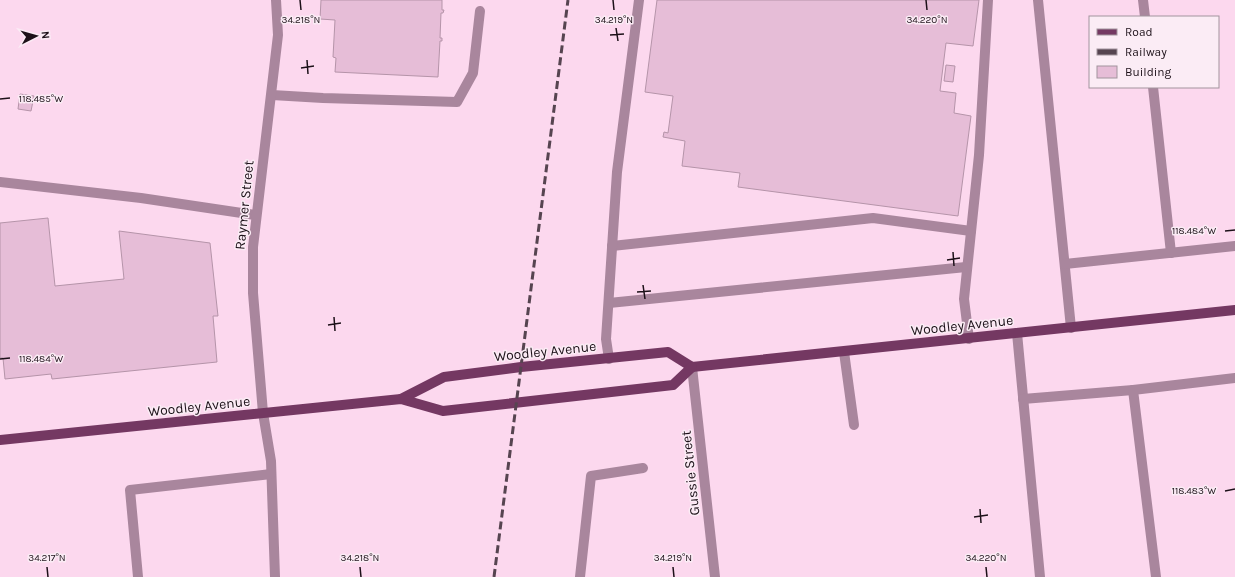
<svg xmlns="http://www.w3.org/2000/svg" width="1235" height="577" viewBox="0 0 1235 577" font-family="Karla,sans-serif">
  <rect width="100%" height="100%" fill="#fcd8ee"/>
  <g fill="#e6bdd7" stroke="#b594a9">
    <polygon points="321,0 442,0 442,10 444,10 443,13 441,13 440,38 442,38 442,41 440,41 438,77 335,72 336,58 333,57 335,20 320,19"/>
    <polygon points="657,0 979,0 973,46 946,43 940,91 956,93 954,113 971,116 958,216 738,187 740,173 682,166 685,141 663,137 664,132 668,133 673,96 645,92"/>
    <polygon points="946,65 955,66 953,82 944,81"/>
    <polygon points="20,94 34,96 31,111 18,109"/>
    <polygon points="48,218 55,286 124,279 119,231 210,243 218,316 213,316 217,362 52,379 51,374 5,379 3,358 0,358 0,223"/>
  </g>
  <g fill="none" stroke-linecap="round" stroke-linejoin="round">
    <g stroke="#a9869d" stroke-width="10">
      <polyline points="1038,0 1071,328"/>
      <polyline points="1143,0 1145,17"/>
      <polyline points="1153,87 1171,253"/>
      <polyline points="272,95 323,98 457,102 473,73 480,11"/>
      <polyline points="0,182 141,198 255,215"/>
      <polyline points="612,246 873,218 971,231"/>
      <polyline points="1065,264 1235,246"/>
      <polyline points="609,303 966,267"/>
      <polyline points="1017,333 1040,577"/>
      <polyline points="969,339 964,299 979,155 988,0"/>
      <polyline points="844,352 854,425"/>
      <polyline points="609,359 606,339 617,172 639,0"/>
      <polyline points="692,367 715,577"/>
      <polyline points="1023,399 1133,390"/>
      <polyline points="263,413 271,461 275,577"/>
      <polyline points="138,577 130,490 271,474"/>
      <polyline points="580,577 591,476 643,468"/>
      <polyline points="1156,577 1133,390 1235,378"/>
    </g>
    <polyline stroke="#a9869d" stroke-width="10" points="263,413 253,293 253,247 278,35 276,0"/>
    <g stroke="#743862" stroke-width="10">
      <polyline points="401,399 444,377 521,367 668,352 692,367 1235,310"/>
      <polyline points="0,440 401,399 443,411 673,385 692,367"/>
    </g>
    <polyline stroke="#564450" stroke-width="3" stroke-dasharray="8 4" stroke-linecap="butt" points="494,577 568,0"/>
  </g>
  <path fill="none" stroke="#1d1119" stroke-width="1.5" d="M300,0L301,10M613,0L614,10M926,0L927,10M616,28L618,41M610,35L624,34M307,60L308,74M301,68L314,66M0,99L10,98M1225,231L1235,230M953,252L954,266M947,260L960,258M643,285L645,299M637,292L651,291M334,317L335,331M328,325L341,323M0,359L10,358M1225,491L1235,489M980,509L981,523M974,517L988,515M47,567L48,577M360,567L361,577M673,567L674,577M986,567L987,577"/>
  <g text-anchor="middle" stroke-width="3" stroke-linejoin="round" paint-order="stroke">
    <g font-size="14" fill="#1d1119" stroke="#fbecf5">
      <text transform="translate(244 205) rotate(-84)" y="5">Raymer Street</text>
      <text transform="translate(962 325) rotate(-6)" y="5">Woodley Avenue</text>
      <text transform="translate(545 351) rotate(-6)" y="5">Woodley Avenue</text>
      <text transform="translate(199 406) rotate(-6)" y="5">Woodley Avenue</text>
      <text transform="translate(690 473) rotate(-96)" y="5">Gussie Street</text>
    </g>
  </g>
  <g font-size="10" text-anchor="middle" fill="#1d1119" stroke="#fbecf5" stroke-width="3" stroke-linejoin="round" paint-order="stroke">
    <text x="301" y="23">34.218°N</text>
    <text x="614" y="23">34.219°N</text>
    <text x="927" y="23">34.220°N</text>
    <text x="41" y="102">118.485°W</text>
    <text x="1194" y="234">118.484°W</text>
    <text x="41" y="362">118.484°W</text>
    <text x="1194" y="494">118.483°W</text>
    <text x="47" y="561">34.217°N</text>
    <text x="360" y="561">34.218°N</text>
    <text x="673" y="561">34.219°N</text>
    <text x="986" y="561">34.220°N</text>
  </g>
  <rect x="1089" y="16" width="130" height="72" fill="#fbecf5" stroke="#a2949d"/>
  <rect x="1097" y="29" width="20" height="6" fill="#743862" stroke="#a2949d"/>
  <text x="1125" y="36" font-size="12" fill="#1d1119">Road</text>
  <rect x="1097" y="49" width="20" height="6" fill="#564450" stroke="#a2949d"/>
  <text x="1125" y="56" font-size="12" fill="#1d1119">Railway</text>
  <rect x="1097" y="66" width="20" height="12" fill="#e6bdd7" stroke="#a2949d"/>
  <text x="1125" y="76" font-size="12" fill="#1d1119">Building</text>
  <g transform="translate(36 36) rotate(84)" stroke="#fbecf5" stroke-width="3" paint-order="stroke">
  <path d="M0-3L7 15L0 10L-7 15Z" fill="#1d1119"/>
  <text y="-6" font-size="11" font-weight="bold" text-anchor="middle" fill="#1d1119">N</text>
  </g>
</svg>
